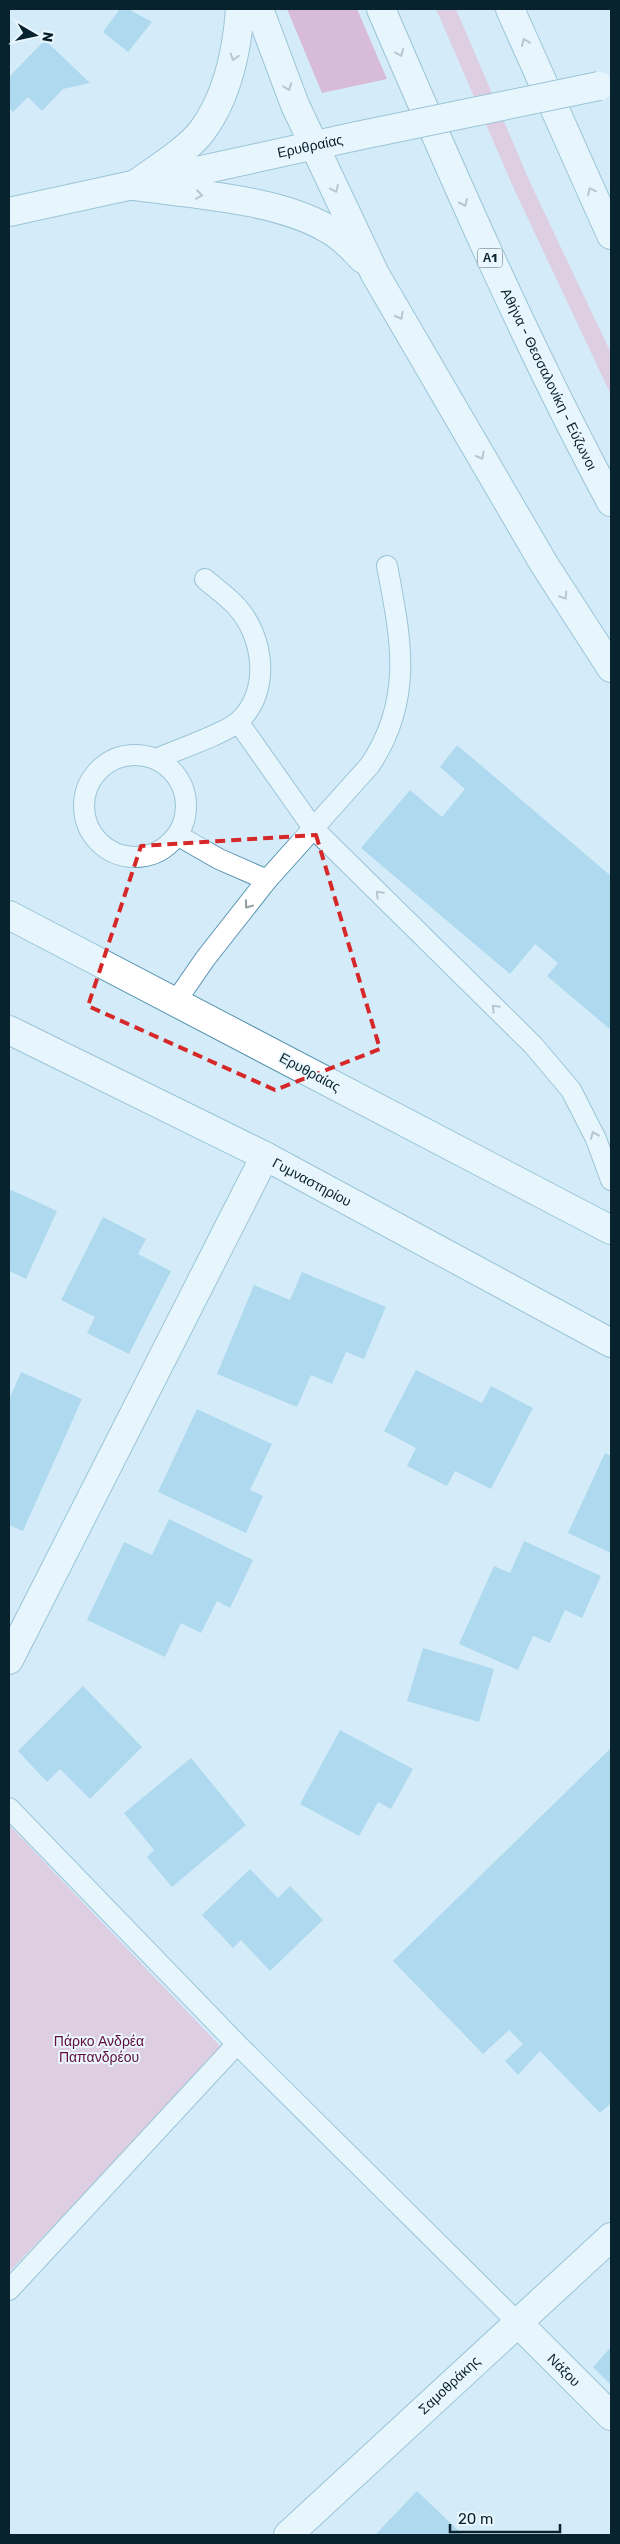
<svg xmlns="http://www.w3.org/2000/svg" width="620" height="2544" viewBox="0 0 620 2544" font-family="Rubik,sans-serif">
  <rect width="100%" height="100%" fill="#d4ecf9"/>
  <g fill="#eaa9c6">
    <polygon points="436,9 456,9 529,180 611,353 611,395 514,189"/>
    <polygon points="9,1825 223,2049 9,2272"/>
  </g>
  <polygon fill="#dd81ad" points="287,9 357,9 387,79 322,93"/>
  <g fill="#83c0df">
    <polygon points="120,9 128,9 152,22 128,52 103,32"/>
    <polygon points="45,40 90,83 63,89 42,111 28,97 13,112 9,108 9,77"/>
    <polygon points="457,745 611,876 611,1030 547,976 558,963 535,944 510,974 361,848 410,790 442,817 465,789 440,767"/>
    <polygon points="9,1189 57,1211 26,1279 9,1271"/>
    <polygon points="103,1217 146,1239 138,1254 171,1271 129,1354 87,1333 95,1317 61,1300"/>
    <polygon points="302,1272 386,1307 364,1359 346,1352 332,1384 311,1375 297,1407 217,1374 254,1285 290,1300"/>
    <polygon points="416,1370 482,1403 491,1386 533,1408 491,1489 455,1471 447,1486 407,1466 416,1448 384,1431"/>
    <polygon points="21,1372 82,1399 23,1531 9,1525 9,1400"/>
    <polygon points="197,1409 272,1444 250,1490 263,1496 246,1533 158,1492"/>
    <polygon points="605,1453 611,1456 611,1553 568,1533"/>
    <polygon points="169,1519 253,1560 230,1608 217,1601 201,1633 181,1623 165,1657 87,1620 124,1542 152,1555"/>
    <polygon points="524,1541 601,1576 582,1618 565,1610 550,1643 533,1636 518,1670 459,1644 494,1566 510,1573"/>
    <polygon points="423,1648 494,1669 479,1722 407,1701"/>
    <polygon points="83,1686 142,1747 90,1799 60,1769 47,1782 18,1751"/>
    <polygon points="340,1730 413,1769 391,1809 378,1802 359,1836 300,1804"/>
    <polygon points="611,1748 611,2103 600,2113 540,2051 518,2075 505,2061 523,2044 509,2030 483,2054 393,1961"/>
    <polygon points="191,1758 246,1825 172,1887 147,1857 154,1850 124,1813"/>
    <polygon points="250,1869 278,1898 290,1886 323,1920 270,1971 241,1940 233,1948 202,1915"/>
    <polygon points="611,2347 611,2385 593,2367"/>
    <polygon points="417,2491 463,2535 375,2535"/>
  </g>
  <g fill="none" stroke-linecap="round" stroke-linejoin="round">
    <g stroke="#5693b0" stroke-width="22">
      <g id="service">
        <polyline points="239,723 313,828 533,1045 571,1090 596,1139 611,1180"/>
        <circle cx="135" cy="806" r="51"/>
        <path d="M156,759C174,751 227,733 239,721C271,691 264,637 237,607C227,596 215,588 205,579"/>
        <polyline points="177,835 219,859 267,880"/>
        <path d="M176,1001L205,959L267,880L370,765C414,699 401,639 387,566"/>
        <polyline points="9,1808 237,2044 9,2290"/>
        <polyline points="237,2044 518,2323"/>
      </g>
    </g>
    <g stroke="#5693b0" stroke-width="30">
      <g id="minor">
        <polyline points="9,1030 265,1156 611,1343"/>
        <polyline points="9,1660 265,1156"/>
        <polyline points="518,2323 611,2416"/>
        <polyline points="288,2535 611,2237"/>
      </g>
    </g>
    <g stroke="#5693b0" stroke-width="30">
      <g id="secondary">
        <polyline points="9,212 357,136"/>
        <polyline points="9,915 611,1230"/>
      </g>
    </g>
    <g stroke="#5693b0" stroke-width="30">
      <g id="motorway">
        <polyline points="259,9 295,105 375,274 544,564 611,668"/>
        <path d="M381,9C453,176 525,342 611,502"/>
        <polyline points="510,9 611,235"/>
        <path d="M133,186C192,194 278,199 328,229C342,236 352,248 363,259"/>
        <path d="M133,186C153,171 188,150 202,131C228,96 237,51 240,9"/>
      </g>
    </g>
    <use href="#service" stroke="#fff" stroke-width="20"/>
    <use href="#minor" stroke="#fff" stroke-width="28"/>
    <use href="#secondary" stroke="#fff" stroke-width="28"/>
    <use href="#motorway" stroke="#fff" stroke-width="28"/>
    <g stroke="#5693b0" stroke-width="30" stroke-linecap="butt">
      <polyline id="secondary-bridge" points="357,136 599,86"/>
    </g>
    <use href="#secondary-bridge" stroke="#fff" stroke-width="28"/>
  </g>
  <defs><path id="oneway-chevron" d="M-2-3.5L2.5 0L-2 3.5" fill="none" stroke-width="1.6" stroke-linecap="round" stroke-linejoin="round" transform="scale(1.25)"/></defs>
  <g stroke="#909ca1">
    <use href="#oneway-chevron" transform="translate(525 42) rotate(-113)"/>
    <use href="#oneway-chevron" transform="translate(400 53) rotate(67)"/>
    <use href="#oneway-chevron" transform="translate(234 57) rotate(106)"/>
    <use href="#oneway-chevron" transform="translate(288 87) rotate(69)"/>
    <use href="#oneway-chevron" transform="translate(335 189) rotate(65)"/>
    <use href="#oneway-chevron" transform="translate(591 191) rotate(-115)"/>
    <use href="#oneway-chevron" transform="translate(199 195) rotate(8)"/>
    <use href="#oneway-chevron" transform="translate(464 203) rotate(66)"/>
    <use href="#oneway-chevron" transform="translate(400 316) rotate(60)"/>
    <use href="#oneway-chevron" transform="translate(481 456) rotate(60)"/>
    <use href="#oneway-chevron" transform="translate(564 596) rotate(57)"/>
    <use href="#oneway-chevron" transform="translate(379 894) rotate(-135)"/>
    <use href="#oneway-chevron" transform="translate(248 905) rotate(127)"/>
    <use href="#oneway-chevron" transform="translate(495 1008) rotate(-135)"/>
    <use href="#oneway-chevron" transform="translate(594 1135) rotate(-113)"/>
  </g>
  <path d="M0 0H620V2544H0ZM316,835L380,1049L275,1090L88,1006L141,846Z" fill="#d4ecf9" fill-opacity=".55" fill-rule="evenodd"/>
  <path fill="none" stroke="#d62828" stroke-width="4" stroke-dasharray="10 6" stroke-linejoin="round" d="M316,835L380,1049L275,1090L88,1006L141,846Z"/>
  <g text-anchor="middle" stroke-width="4" stroke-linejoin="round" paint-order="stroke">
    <rect fill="#ebf7fe" stroke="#4c626c" stroke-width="1" x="477.5" y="248.5" width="25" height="19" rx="4"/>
    <g font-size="12" font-weight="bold" fill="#08222e">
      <text x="490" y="262">Α1</text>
    </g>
    <g font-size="14" fill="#08222e" stroke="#ebf7fe">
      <text transform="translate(310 146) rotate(-12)" y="5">Ερυθραίας</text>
      <text transform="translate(549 379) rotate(64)" y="5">Αθήνα - Θεσσαλονίκη - Εύζωνοι</text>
      <text transform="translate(310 1072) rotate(28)" y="5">Ερυθραίας</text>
      <text transform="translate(312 1182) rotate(28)" y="5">Γυμναστηρίου</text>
      <text transform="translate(564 2370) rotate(45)" y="5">Νάξου</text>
      <text transform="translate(449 2385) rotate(-43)" y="5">Σαμοθράκης</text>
    </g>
    <g font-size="14" fill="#600e3e" stroke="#ebf7fe">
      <text x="99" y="2046">Πάρκο Ανδρέα<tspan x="99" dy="16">Παπανδρέου</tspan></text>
    </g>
  </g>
  <rect width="620" height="2544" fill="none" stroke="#08222e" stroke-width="20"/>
  <g transform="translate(35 35) rotate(99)" stroke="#ebf7fe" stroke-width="4" paint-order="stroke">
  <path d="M0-4L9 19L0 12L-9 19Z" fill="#08222e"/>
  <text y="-8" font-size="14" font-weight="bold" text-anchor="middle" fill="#08222e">N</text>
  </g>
  <path d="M450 2524v8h110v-8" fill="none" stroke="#08222e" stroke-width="2.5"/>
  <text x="458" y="2524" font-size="15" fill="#08222e" stroke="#ebf7fe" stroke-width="4" paint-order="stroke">20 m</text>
</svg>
